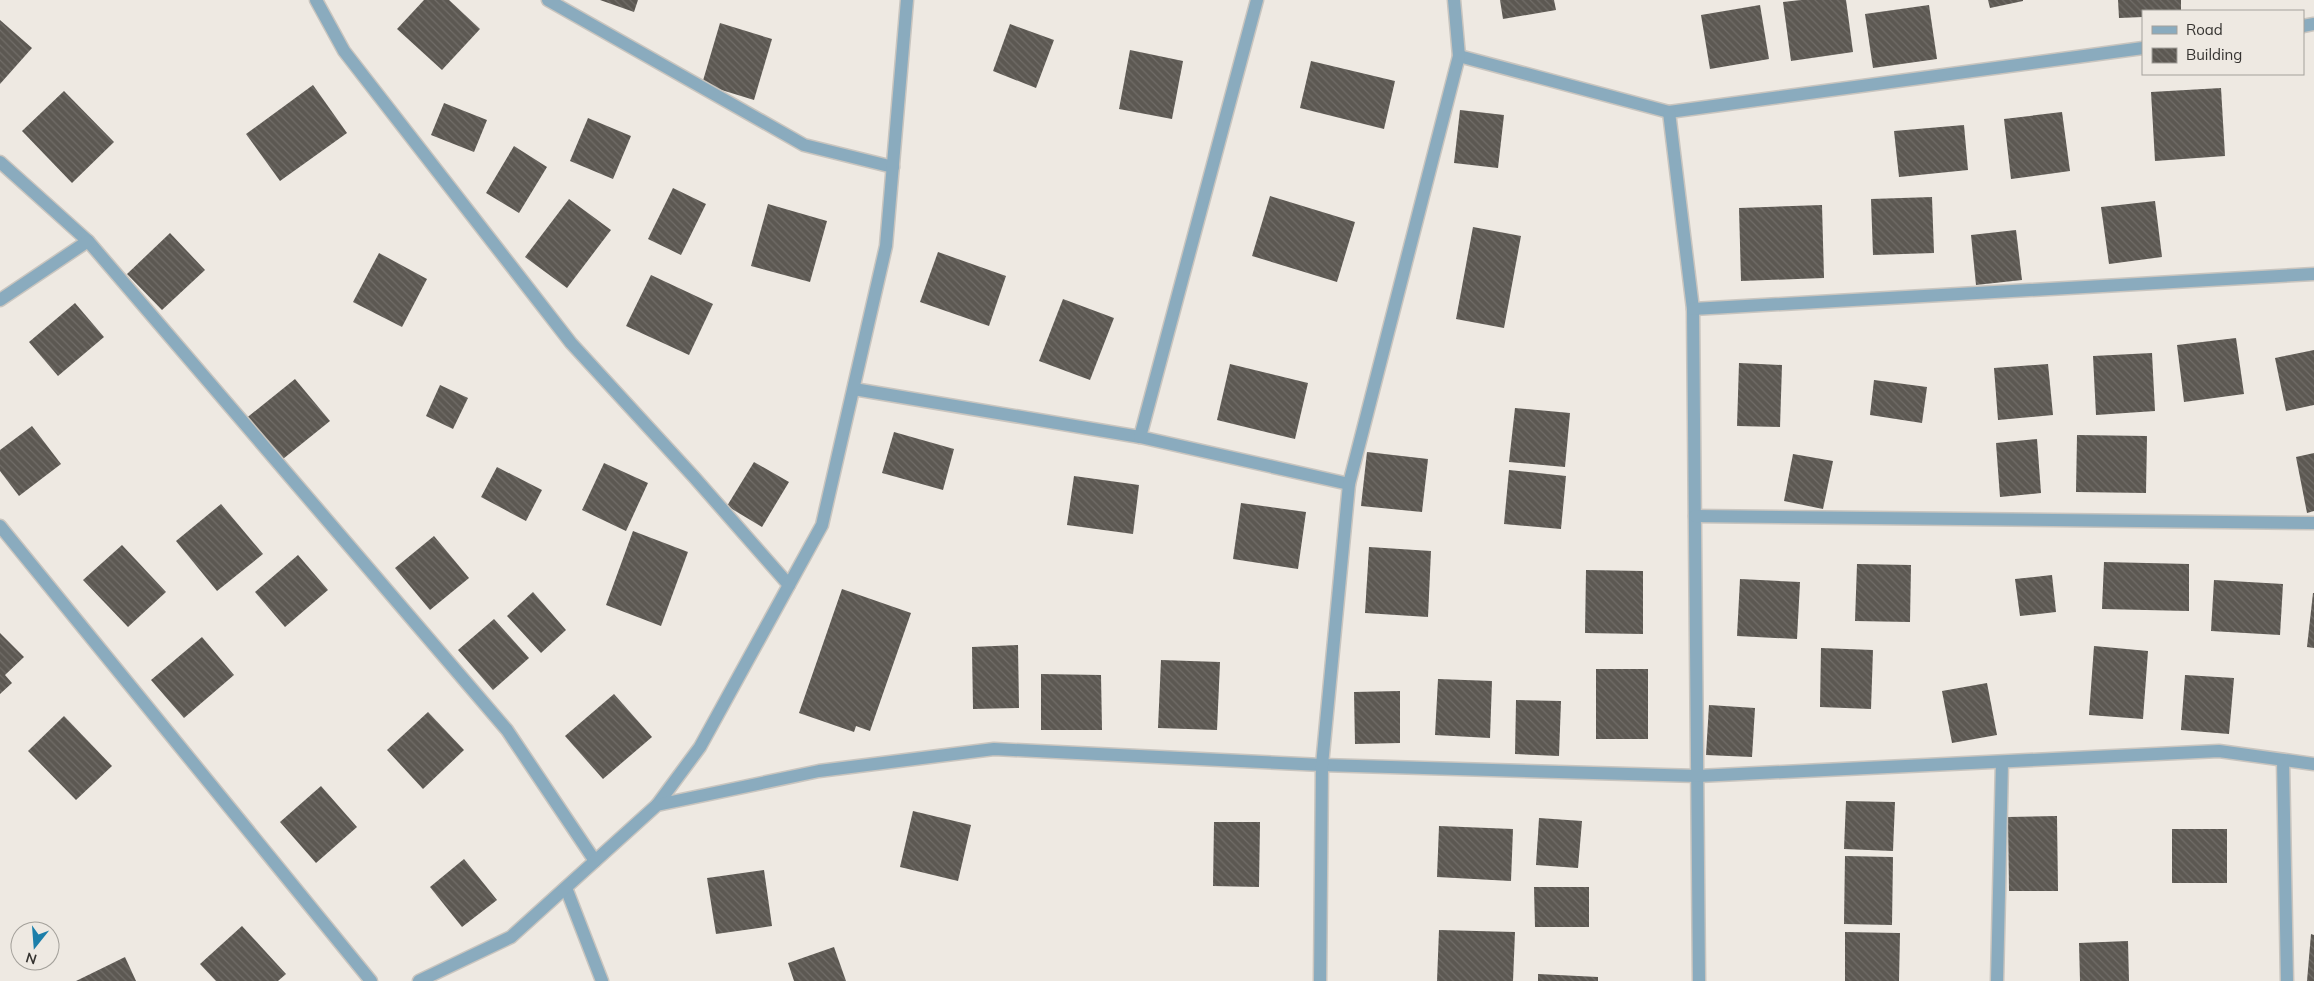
<svg xmlns="http://www.w3.org/2000/svg" width="2314" height="981" viewBox="0 0 2314 981" font-family="Mulish,sans-serif">
  <defs>
    <pattern id="building-back-hatch" width="6" height="6" patternUnits="userSpaceOnUse" patternTransform="scale(1.25)"><rect width="6" height="6" fill="#5c5852"/><path d="M-1 5l2 2M0 0l6 6M5-1l2 2" fill="none" stroke="#716d68"/></pattern>
  </defs>
  <rect width="100%" height="100%" fill="#eee9e2"/>
  <g fill="url(#building-back-hatch)">
    <polygon points="424,0 449,0 480,29 442,70 397,29"/>
    <polygon points="600,0 638,0 634,12"/>
    <polygon points="1500,0 1554,0 1556,10 1503,19"/>
    <polygon points="1801,0 1846,0 1853,52 1791,61 1783,2"/>
    <polygon points="1988,0 2023,0 2023,1 1990,8"/>
    <polygon points="2118,0 2181,0 2181,11 2143,11 2143,17 2119,18"/>
    <polygon points="1760,5 1769,59 1710,69 1701,15"/>
    <polygon points="1929,5 1937,59 1873,68 1865,14"/>
    <polygon points="0,20 32,48 0,84"/>
    <polygon points="720,23 772,39 754,100 702,84"/>
    <polygon points="1010,24 1054,40 1036,88 993,71"/>
    <polygon points="1130,50 1183,61 1172,119 1119,109"/>
    <polygon points="1311,61 1395,81 1384,129 1300,108"/>
    <polygon points="313,85 347,133 280,181 246,134"/>
    <polygon points="2221,88 2225,156 2155,161 2151,92"/>
    <polygon points="64,91 114,142 72,183 22,131"/>
    <polygon points="444,103 487,120 474,152 431,135"/>
    <polygon points="1460,110 1504,115 1498,168 1454,163"/>
    <polygon points="2062,112 2070,171 2011,179 2004,119"/>
    <polygon points="588,118 631,136 613,179 570,161"/>
    <polygon points="1964,125 1968,170 1899,177 1894,131"/>
    <polygon points="514,146 547,167 519,213 486,193"/>
    <polygon points="673,188 706,204 681,255 648,239"/>
    <polygon points="1270,196 1355,222 1337,282 1252,256"/>
    <polygon points="1932,197 1934,253 1873,255 1871,199"/>
    <polygon points="569,199 611,230 567,288 525,257"/>
    <polygon points="2155,201 2162,257 2109,264 2101,207"/>
    <polygon points="768,204 827,221 810,282 751,266"/>
    <polygon points="1822,205 1824,278 1741,281 1739,208"/>
    <polygon points="1473,227 1521,236 1504,328 1456,319"/>
    <polygon points="2016,230 2022,280 1976,285 1971,235"/>
    <polygon points="170,233 205,270 162,310 127,274"/>
    <polygon points="938,252 1006,276 989,326 920,302"/>
    <polygon points="379,253 427,279 402,327 353,302"/>
    <polygon points="651,275 713,304 689,355 626,326"/>
    <polygon points="1063,299 1114,318 1090,380 1039,361"/>
    <polygon points="75,303 104,337 58,376 29,342"/>
    <polygon points="2236,338 2244,394 2184,402 2177,345"/>
    <polygon points="2314,350 2314,405 2286,411 2275,358"/>
    <polygon points="2152,353 2155,411 2096,415 2093,356"/>
    <polygon points="1739,363 1782,365 1780,427 1737,426"/>
    <polygon points="1230,364 1308,383 1295,439 1217,420"/>
    <polygon points="2048,364 2053,415 1998,420 1994,368"/>
    <polygon points="295,379 330,421 278,463 244,420"/>
    <polygon points="1874,380 1927,387 1922,423 1870,415"/>
    <polygon points="440,385 468,398 453,429 426,416"/>
    <polygon points="1515,408 1570,413 1565,467 1509,462"/>
    <polygon points="32,426 61,464 19,496 0,471 0,450"/>
    <polygon points="894,432 954,449 943,490 882,473"/>
    <polygon points="2077,435 2147,436 2146,493 2076,492"/>
    <polygon points="2037,439 2041,493 2000,497 1996,443"/>
    <polygon points="1367,452 1428,459 1422,512 1361,506"/>
    <polygon points="2314,453 2314,511 2307,513 2296,457"/>
    <polygon points="1793,454 1833,461 1823,509 1784,501"/>
    <polygon points="754,462 789,482 762,527 727,506"/>
    <polygon points="604,463 648,483 626,531 582,510"/>
    <polygon points="497,467 542,490 526,521 481,497"/>
    <polygon points="1509,470 1566,476 1561,529 1504,524"/>
    <polygon points="1074,476 1139,485 1133,534 1067,525"/>
    <polygon points="1241,503 1306,512 1298,569 1233,559"/>
    <polygon points="221,504 263,554 217,591 176,541"/>
    <polygon points="633,531 688,552 661,626 606,605"/>
    <polygon points="434,536 469,578 430,610 395,568"/>
    <polygon points="122,545 166,592 128,627 83,580"/>
    <polygon points="1369,547 1431,551 1428,617 1365,613"/>
    <polygon points="298,555 328,590 285,627 255,592"/>
    <polygon points="2104,562 2189,564 2189,611 2102,609"/>
    <polygon points="1857,564 1911,565 1910,622 1855,621"/>
    <polygon points="1586,570 1643,571 1643,634 1585,633"/>
    <polygon points="2052,575 2056,612 2020,616 2015,579"/>
    <polygon points="1740,579 1800,582 1797,639 1737,636"/>
    <polygon points="2214,580 2283,584 2280,635 2211,631"/>
    <polygon points="842,589 911,613 870,731 856,726 854,732 799,713"/>
    <polygon points="533,592 566,630 541,653 507,616"/>
    <polygon points="2313,593 2314,593 2314,648 2307,647"/>
    <polygon points="494,619 529,658 493,690 458,650"/>
    <polygon points="0,633 24,657 5,675 12,683 0,694"/>
    <polygon points="202,637 234,675 184,718 151,680"/>
    <polygon points="1018,645 1019,708 973,709 972,647"/>
    <polygon points="2094,646 2148,651 2143,719 2089,715"/>
    <polygon points="1821,648 1873,650 1871,709 1820,707"/>
    <polygon points="1161,660 1220,662 1217,730 1158,728"/>
    <rect x="1596" y="669" width="52" height="70"/>
    <polygon points="1041,674 1101,675 1102,730 1041,730"/>
    <polygon points="2185,675 2234,678 2229,734 2181,730"/>
    <polygon points="1438,679 1492,681 1490,738 1435,735"/>
    <polygon points="1987,683 1997,735 1952,743 1942,691"/>
    <polygon points="1400,691 1400,743 1355,744 1354,692"/>
    <polygon points="614,694 652,737 603,779 565,736"/>
    <polygon points="1516,700 1561,701 1559,756 1515,754"/>
    <polygon points="1709,705 1755,708 1752,757 1706,755"/>
    <polygon points="428,712 464,750 423,789 387,750"/>
    <polygon points="64,716 112,766 76,800 28,751"/>
    <polygon points="321,786 357,827 316,863 280,822"/>
    <polygon points="1846,801 1895,802 1893,851 1844,849"/>
    <polygon points="913,811 971,825 958,881 900,867"/>
    <polygon points="2057,816 2058,891 2009,891 2008,817"/>
    <polygon points="1539,818 1582,821 1578,868 1536,865"/>
    <polygon points="1214,822 1260,822 1259,887 1213,886"/>
    <polygon points="1439,826 1513,829 1511,881 1437,877"/>
    <rect x="2172" y="829" width="55" height="54"/>
    <polygon points="1845,856 1893,857 1892,925 1844,924"/>
    <polygon points="464,859 497,900 462,927 430,887"/>
    <polygon points="764,870 772,926 716,934 707,878"/>
    <polygon points="1534,887 1589,887 1589,927 1535,927"/>
    <polygon points="242,926 286,974 278,981 216,981 200,964"/>
    <polygon points="1439,930 1515,932 1513,981 1437,981"/>
    <polygon points="1845,932 1900,933 1899,981 1845,981"/>
    <polygon points="2311,934 2314,935 2314,981 2307,981"/>
    <polygon points="2128,941 2129,981 2080,981 2079,943"/>
    <polygon points="834,947 846,981 794,981 788,963"/>
    <polygon points="125,957 136,981 76,981"/>
    <polygon points="1538,974 1598,977 1598,981 1538,981"/>
  </g>
  <g fill="none" stroke-linecap="round" stroke-linejoin="round">
    <g stroke="#c9c5bf" stroke-width="15">
      <g id="minor">
        <polyline points="316,0 344,51 571,343 694,477 789,585"/>
        <polyline points="548,0 804,145 893,167"/>
        <polyline points="2303,26 2314,24"/>
        <polyline points="1459,56 1669,112 2143,48"/>
        <polyline points="1669,112 1693,309 1699,981"/>
        <polyline points="0,162 88,241 507,730 595,861"/>
        <polyline points="0,300 88,241"/>
        <polyline points="1693,309 2314,274"/>
        <polyline points="854,389 1140,437 1349,484"/>
        <polyline points="1140,437 1257,0"/>
        <polyline points="1695,516 2314,523"/>
        <polyline points="0,526 371,981"/>
        <polyline points="2283,760 2287,981"/>
        <polyline points="657,805 700,747 822,525 886,246 907,0"/>
        <polyline points="566,888 602,981"/>
        <polyline points="419,981 511,937 657,805 819,771 994,749 1322,765 1698,776 2219,751 2314,764"/>
        <polyline points="1320,981 1322,765 1349,484 1459,56 1454,0"/>
        <polyline points="1997,981 2002,762"/>
      </g>
    </g>
    <use href="#minor" stroke="#8aabbe" stroke-width="12"/>
  </g>
  <rect x="2142" y="10" width="162" height="65" fill="#eee9e2" stroke="#a4a19b"/>
  <rect x="2152" y="26" width="25" height="8" fill="#8aabbe" stroke="#a4a19b"/>
  <text x="2186" y="35" font-size="15" fill="#363431">Road</text>
  <rect x="2152" y="48" width="25" height="15" fill="url(#building-back-hatch)" stroke="#a4a19b"/>
  <text x="2186" y="60" font-size="15" fill="#363431">Building</text>
  <g transform="translate(35 946) rotate(197)"><circle r="24" fill="#eee9e2" stroke="#a4a19b"/>
  <path d="M0-4L9 19L0 12L-9 19Z" fill="#1c7faa"/>
  <text y="-8" font-size="14" font-weight="bold" text-anchor="middle" fill="#363431">N</text>
  </g>
</svg>
